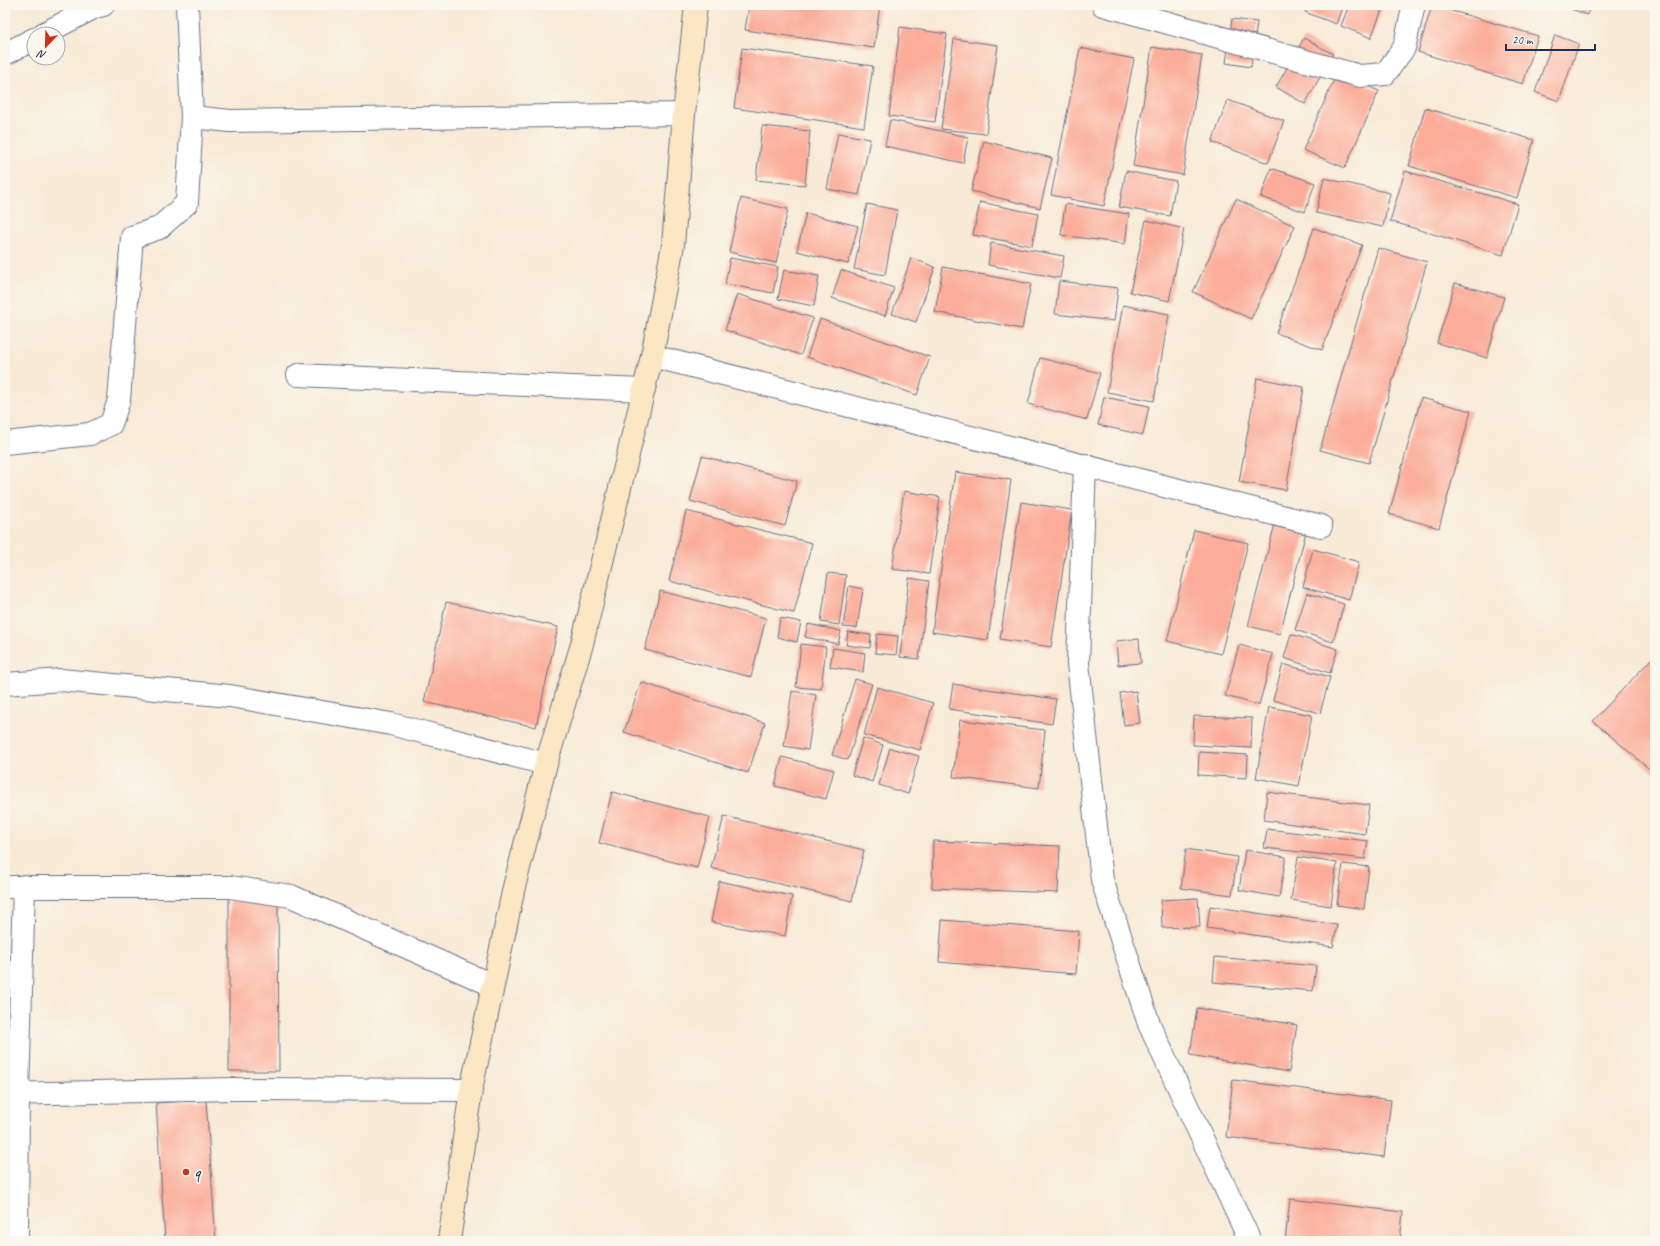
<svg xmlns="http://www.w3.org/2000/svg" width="1660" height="1246" viewBox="0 0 1660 1246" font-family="Caveat,sans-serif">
  <rect width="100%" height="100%" fill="#fbf7ec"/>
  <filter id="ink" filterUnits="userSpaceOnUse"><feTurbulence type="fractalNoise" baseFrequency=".025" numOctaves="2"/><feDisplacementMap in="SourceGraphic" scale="8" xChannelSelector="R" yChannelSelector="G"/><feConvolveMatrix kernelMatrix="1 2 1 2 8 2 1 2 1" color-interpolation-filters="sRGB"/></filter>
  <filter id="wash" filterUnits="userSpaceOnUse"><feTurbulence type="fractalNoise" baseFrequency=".012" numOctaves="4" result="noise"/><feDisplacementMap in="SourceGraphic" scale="16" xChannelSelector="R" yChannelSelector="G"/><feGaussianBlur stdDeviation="0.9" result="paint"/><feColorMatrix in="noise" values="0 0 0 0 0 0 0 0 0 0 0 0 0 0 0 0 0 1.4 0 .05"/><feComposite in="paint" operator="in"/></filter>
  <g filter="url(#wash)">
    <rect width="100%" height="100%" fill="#f8ead6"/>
    <g id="blocks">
      <g fill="#fbad9a">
        <polygon points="749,5 880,5 874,48 745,30"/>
        <polygon points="1279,5 1292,5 1291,9"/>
        <polygon points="1307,5 1343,5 1336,24 1305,12"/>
        <polygon points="1349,5 1384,5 1371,38 1341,26"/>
        <polygon points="1432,5 1538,36 1523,84 1418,52"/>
        <polygon points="1561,5 1591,5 1587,15"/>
        <polygon points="1232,19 1257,22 1251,67 1226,63"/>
        <polygon points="900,27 947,34 935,122 889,116"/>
        <polygon points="1555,35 1579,44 1559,101 1535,92"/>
        <polygon points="1304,38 1333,54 1305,104 1276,87"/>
        <polygon points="954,39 998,45 986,134 941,129"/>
        <polygon points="1152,47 1202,55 1183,175 1133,166"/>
        <polygon points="742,48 873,66 864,127 734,108"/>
        <polygon points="1080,48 1134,59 1104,206 1051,195"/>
        <polygon points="1337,73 1379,91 1345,168 1303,150"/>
        <polygon points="1228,100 1284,121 1268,163 1212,142"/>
        <polygon points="1425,108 1534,140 1517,198 1409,166"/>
        <polygon points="890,120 968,137 963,163 885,146"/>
        <polygon points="762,126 810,131 805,185 756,180"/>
        <polygon points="838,133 870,139 859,195 827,189"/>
        <polygon points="984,141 1052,158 1040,208 971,191"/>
        <polygon points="1271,168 1315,183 1305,212 1261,197"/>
        <polygon points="1126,171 1176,181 1170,216 1119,207"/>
        <polygon points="1405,171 1518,204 1503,255 1390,221"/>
        <polygon points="1324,178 1390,193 1383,227 1316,213"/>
        <polygon points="741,198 788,209 776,263 729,252"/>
        <polygon points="1236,199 1295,226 1251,319 1193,292"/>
        <polygon points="980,202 1038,214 1032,246 973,235"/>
        <polygon points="867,204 897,210 885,275 854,269"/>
        <polygon points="1065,204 1129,214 1125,244 1061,235"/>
        <polygon points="806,213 858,226 848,264 797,251"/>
        <polygon points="1146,220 1184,229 1169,301 1130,292"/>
        <polygon points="1314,228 1362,245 1322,350 1276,333"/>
        <polygon points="991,243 1064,256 1060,278 988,265"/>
        <polygon points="1378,248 1427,262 1369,463 1320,450"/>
        <polygon points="730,258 778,267 773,293 725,284"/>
        <polygon points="911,258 935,267 916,322 892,314"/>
        <polygon points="943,267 1031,284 1022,329 935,312"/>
        <polygon points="784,270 819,276 814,306 778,299"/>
        <polygon points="841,270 894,288 885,316 832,298"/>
        <polygon points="1059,281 1118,288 1114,321 1055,314"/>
        <polygon points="1455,283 1504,297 1487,358 1437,343"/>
        <polygon points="737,294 813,318 801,355 725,330"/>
        <polygon points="1123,305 1169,314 1154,401 1107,392"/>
        <polygon points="820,319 930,357 917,395 807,357"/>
        <polygon points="1040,358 1100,373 1087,420 1028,404"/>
        <polygon points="1257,378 1304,387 1286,490 1239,482"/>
        <polygon points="1104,397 1149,406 1143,435 1098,425"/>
        <polygon points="1421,398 1471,411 1439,528 1389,514"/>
        <polygon points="702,456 797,481 785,526 690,501"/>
        <polygon points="955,472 1011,480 988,640 932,632"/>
        <polygon points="904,491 940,497 929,574 892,569"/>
        <polygon points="1021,502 1072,510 1051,647 1000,639"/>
        <polygon points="686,511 812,543 794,613 669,581"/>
        <polygon points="1276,520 1307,528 1280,634 1248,626"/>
        <polygon points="1194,530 1248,543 1221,654 1167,641"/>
        <polygon points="1313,549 1359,562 1349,600 1303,587"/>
        <polygon points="828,573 846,575 839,625 821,622"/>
        <polygon points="909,578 929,581 919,659 900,657"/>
        <polygon points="849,586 863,589 857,628 843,627"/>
        <polygon points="660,591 766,618 751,677 645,650"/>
        <polygon points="1307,593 1344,604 1333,642 1295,630"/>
        <polygon points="446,602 558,627 536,727 424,702"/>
        <polygon points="780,618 801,622 797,642 777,637"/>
        <polygon points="808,624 841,631 838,644 805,637"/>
        <polygon points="848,632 871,635 870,648 846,645"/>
        <polygon points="877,634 898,636 896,655 875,653"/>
        <polygon points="1291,634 1338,649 1330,673 1284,658"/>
        <polygon points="1139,639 1141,663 1118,665 1116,641"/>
        <polygon points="801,644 826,647 821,689 796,687"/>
        <polygon points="1239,645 1273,654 1259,705 1225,696"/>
        <polygon points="833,648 865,653 863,672 830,667"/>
        <polygon points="1655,655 1655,774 1593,721"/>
        <polygon points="1283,664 1330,677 1320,713 1273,700"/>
        <polygon points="855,679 872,684 848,760 832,755"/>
        <polygon points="641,682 765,723 748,773 624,732"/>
        <polygon points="953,684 1056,699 1052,724 949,709"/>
        <polygon points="877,687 933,703 920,750 864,735"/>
        <polygon points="792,691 816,695 808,750 784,746"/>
        <polygon points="1136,691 1140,723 1124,725 1120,693"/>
        <polygon points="1269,707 1312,715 1299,786 1256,778"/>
        <polygon points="1194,716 1252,718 1251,748 1193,745"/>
        <polygon points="960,720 1045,730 1039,788 953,777"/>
        <polygon points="863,738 883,745 872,782 852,775"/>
        <polygon points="890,748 919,756 908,794 879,785"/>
        <polygon points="1199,752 1248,755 1247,778 1198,775"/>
        <polygon points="782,757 834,770 826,799 775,786"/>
        <polygon points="612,792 710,817 697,868 599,843"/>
        <polygon points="1267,792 1369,805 1365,834 1264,820"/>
        <polygon points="724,816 864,850 852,901 711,868"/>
        <polygon points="1267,829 1368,841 1365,859 1264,848"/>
        <polygon points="933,841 1060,846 1058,893 932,888"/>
        <polygon points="1186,849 1237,857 1232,895 1181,888"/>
        <polygon points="1245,850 1286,857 1279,897 1239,890"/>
        <polygon points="1298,857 1337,863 1331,906 1291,900"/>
        <polygon points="1343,864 1369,867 1364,909 1337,905"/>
        <polygon points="719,881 792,896 785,936 711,922"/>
        <polygon points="229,896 278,897 279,1071 229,1071"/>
        <polygon points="1198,898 1200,927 1162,928 1161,900"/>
        <polygon points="1210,906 1337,925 1333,947 1207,928"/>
        <polygon points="942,920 1079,931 1076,974 939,962"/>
        <polygon points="1215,957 1316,966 1313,991 1213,982"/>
        <polygon points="1197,1008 1297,1025 1289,1072 1190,1055"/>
        <polygon points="1233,1080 1391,1100 1384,1157 1226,1137"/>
        <polygon points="206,1100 216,1241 165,1241 156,1103"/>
        <polygon points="1290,1199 1403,1212 1400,1241 1285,1241"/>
      </g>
    </g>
  </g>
  <g filter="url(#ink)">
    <use href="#blocks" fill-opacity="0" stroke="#687088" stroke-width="1"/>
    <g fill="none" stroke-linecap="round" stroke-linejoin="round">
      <g stroke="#687088" stroke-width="24">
        <g id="minor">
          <polyline points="187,5 192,117 230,121 684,114"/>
          <polyline points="1103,5 1360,76 1385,74 1404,48 1414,5"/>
          <polyline points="43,34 95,7 103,5"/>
          <polyline points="5,54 34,39"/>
          <polyline points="652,356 1321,526"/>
          <polyline points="298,375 643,390"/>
          <polyline points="5,443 90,434 111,424 119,400 132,237 159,228 187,203 192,117"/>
          <polyline points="1085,465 1078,663 1102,880 1149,1024 1250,1241"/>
          <polyline points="5,684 61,680 230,696 391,724 546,764"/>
          <polyline points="5,887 230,887 291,896 492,985"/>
          <polyline points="5,1094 234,1089 471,1090"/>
          <polyline points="17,1241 18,1094 24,886"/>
        </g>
      </g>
      <g stroke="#687088" stroke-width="24">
        <polyline id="secondary" points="449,1241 471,1090 514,887 546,764 582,644 652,356 673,245 684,114 696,5"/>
      </g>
      <use href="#minor" stroke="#fff" stroke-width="22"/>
      <use href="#secondary" stroke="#fbe7c3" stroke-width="22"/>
    </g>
  </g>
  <circle fill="#c8321e" stroke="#fbf7ec" stroke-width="1.5" cx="186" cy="1172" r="4"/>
  <g text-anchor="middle" stroke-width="3.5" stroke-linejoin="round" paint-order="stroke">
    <g font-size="17" fill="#1b2f5e" stroke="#fbf7ec" text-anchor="start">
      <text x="194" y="1178">q</text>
    </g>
  </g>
  <rect width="1660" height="1246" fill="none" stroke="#fbf7ec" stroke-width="20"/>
  <g transform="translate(46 46) rotate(203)"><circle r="19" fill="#fbf7ec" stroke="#a1a7b3"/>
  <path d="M0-3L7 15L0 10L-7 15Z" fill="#c8321e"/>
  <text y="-6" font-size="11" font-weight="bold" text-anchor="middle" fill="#1b2f5e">N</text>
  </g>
  <path d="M1506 44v6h89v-6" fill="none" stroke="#1b2f5e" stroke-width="2"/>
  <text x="1512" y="44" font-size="12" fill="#1b2f5e" stroke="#fbf7ec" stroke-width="3" paint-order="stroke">20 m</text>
</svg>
